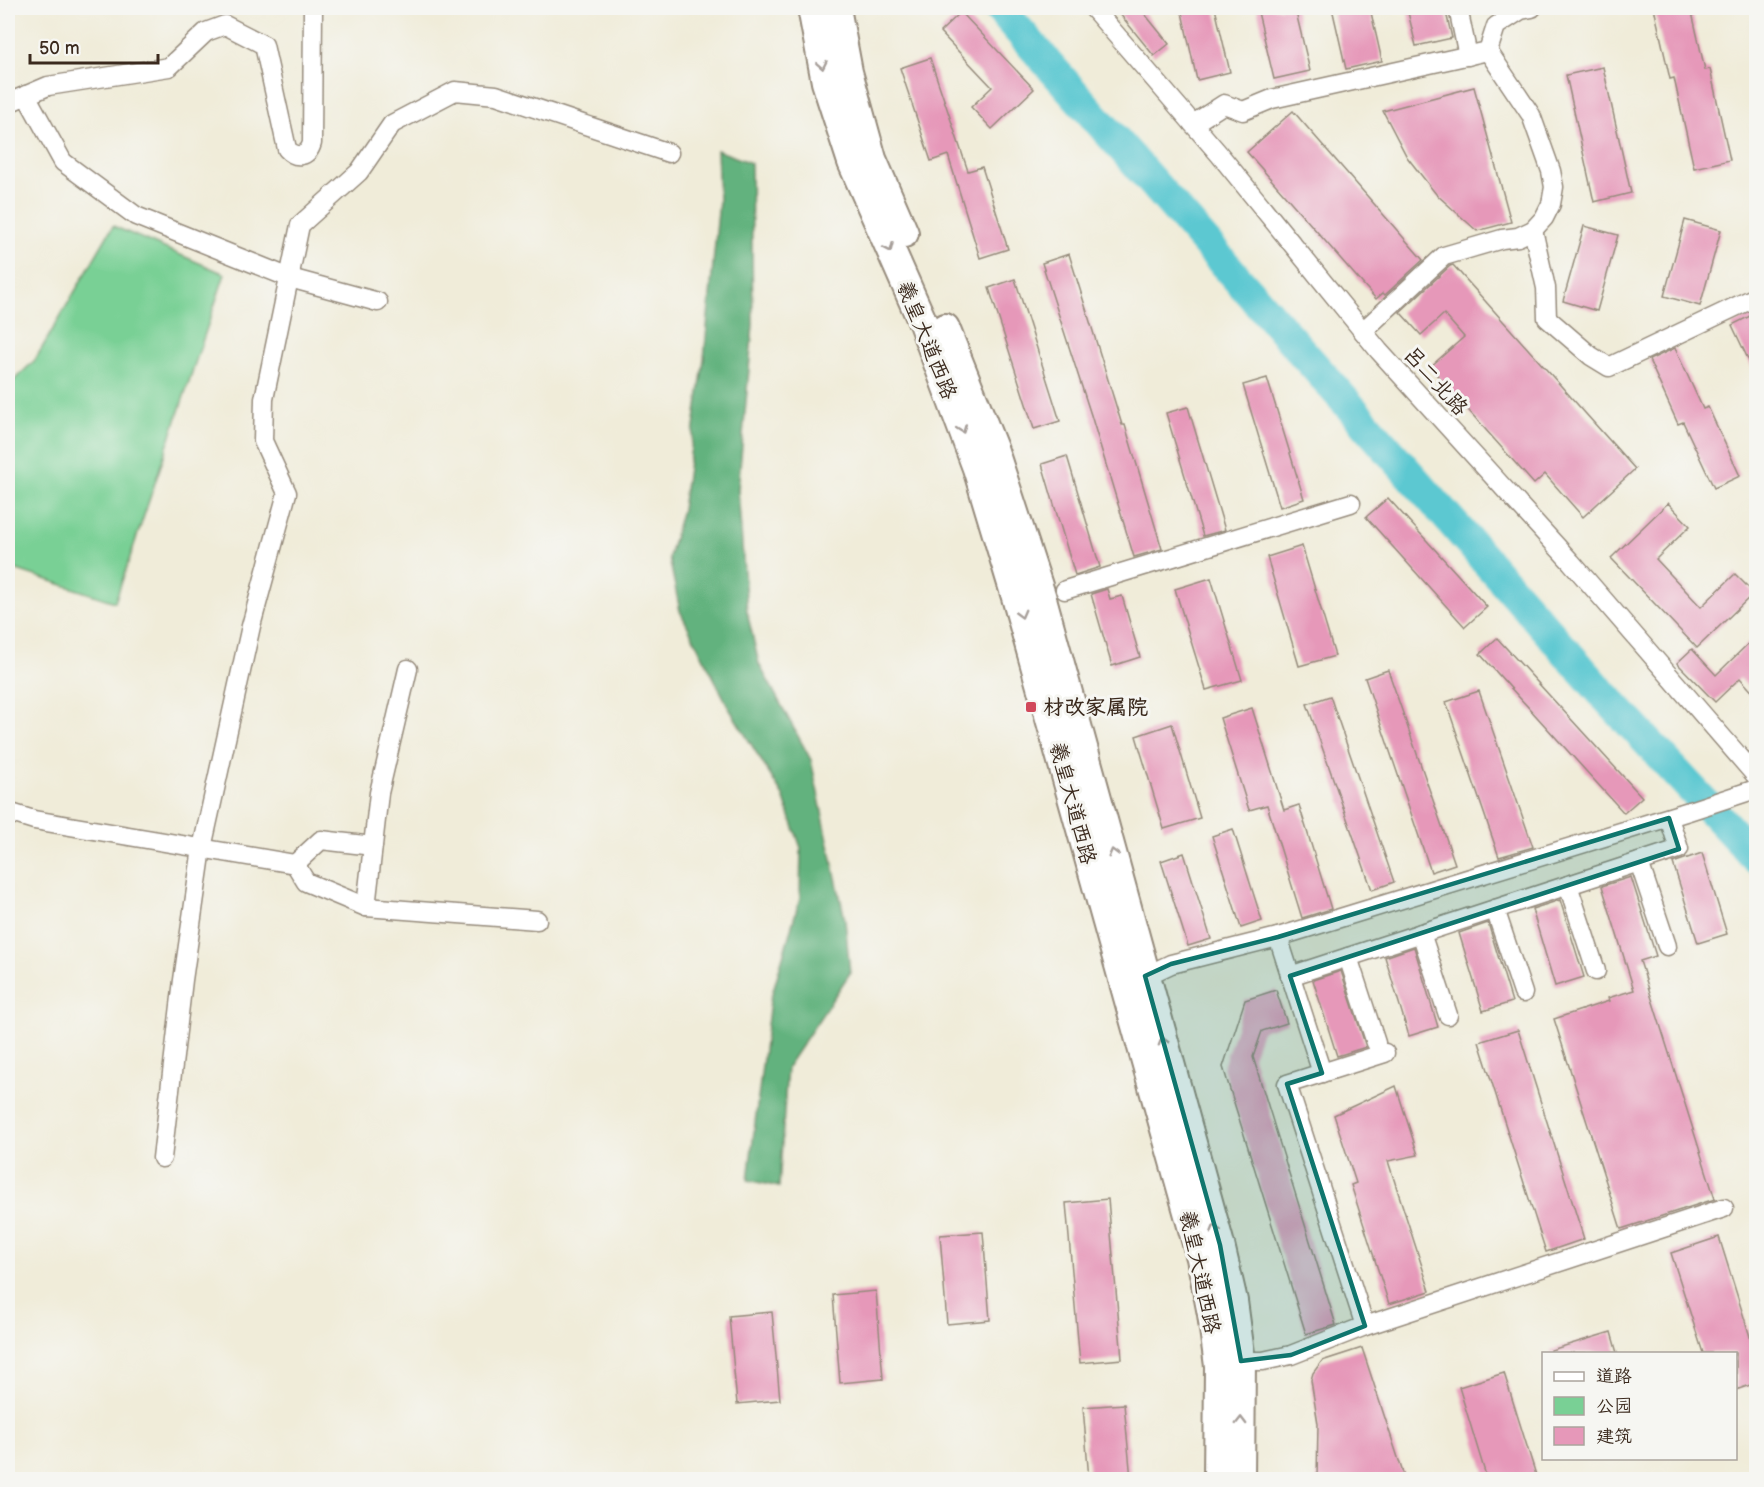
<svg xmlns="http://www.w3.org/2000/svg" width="1764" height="1487" viewBox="0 0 1764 1487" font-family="'Balsamiq Sans','LXGW WenKai TC',sans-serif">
  <rect width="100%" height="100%" fill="#f6f6f2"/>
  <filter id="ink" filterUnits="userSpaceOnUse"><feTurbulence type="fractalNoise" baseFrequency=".0167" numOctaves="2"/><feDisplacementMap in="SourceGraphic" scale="12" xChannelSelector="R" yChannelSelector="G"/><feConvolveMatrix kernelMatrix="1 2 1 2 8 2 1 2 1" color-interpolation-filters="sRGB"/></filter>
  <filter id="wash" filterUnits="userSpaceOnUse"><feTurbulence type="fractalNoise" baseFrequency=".008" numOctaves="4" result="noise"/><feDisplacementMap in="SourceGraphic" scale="24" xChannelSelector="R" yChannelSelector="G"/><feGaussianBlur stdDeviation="1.35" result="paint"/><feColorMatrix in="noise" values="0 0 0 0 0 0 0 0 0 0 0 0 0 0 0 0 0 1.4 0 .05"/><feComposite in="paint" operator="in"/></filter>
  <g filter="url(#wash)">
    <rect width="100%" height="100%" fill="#f0ecd9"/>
    <polygon fill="#79d095" stroke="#5a7d5a" stroke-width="1.5" points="113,226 225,274 115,602 8,567 8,386 35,360"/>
    <polygon fill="#62b27e" stroke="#4e6e4e" stroke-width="1.5" points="717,150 751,163 753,325 738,490 747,612 759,664 811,760 845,920 850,973 787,1067 779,1187 748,1180 770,1001 800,898 801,848 783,796 730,710 680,611 669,557 682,509 704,359 719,201"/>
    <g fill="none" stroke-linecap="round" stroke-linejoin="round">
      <polyline stroke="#5bc8d1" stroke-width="32" points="999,8 1604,695 1756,858"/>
    </g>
    <g id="blocks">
      <g fill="#e698b9">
        <polygon points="1115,8 1140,8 1169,44 1154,56"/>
        <polygon points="1181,8 1215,8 1230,72 1197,80"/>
        <polygon points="1257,8 1295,8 1310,71 1274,79"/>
        <polygon points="1332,8 1370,8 1382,61 1346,69"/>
        <polygon points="1407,8 1445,8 1452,38 1416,46"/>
        <polygon points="1654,8 1691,8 1705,70 1710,69 1730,160 1694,168 1674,78 1670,79"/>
        <polygon points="961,12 1034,89 992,129 971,107 992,87 940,32"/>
        <polygon points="930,58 968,171 982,167 1008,249 980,258 948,155 931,161 900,68"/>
        <polygon points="1603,67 1631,193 1594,202 1566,75"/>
        <polygon points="1474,87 1511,222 1477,231 1436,194 1407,157 1383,111"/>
        <polygon points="1293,111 1423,260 1385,295 1383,293 1376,299 1247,152"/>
        <polygon points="1685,220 1721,230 1700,306 1664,296"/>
        <polygon points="1584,226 1618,235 1597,311 1563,301"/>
        <polygon points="1069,254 1122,425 1125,425 1162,549 1134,557 1091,415 1042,263"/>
        <polygon points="1453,265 1635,469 1583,517 1545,474 1534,484 1430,367 1464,337 1444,314 1421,335 1400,312 1450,266"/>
        <polygon points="1015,279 1060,421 1034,429 989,288"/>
        <polygon points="1756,313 1756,376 1732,325"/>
        <polygon points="1675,348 1703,409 1708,407 1740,476 1714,488 1683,422 1678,424 1649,360"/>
        <polygon points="1267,378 1304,499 1280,507 1243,385"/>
        <polygon points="1188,407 1225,530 1203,536 1166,413"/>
        <polygon points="1067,456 1100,567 1075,575 1042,464"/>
        <polygon points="1388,498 1487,607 1465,627 1366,517"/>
        <polygon points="1668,503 1690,526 1656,559 1701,607 1735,574 1754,593 1697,648 1611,558"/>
        <polygon points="1302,546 1335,656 1299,666 1267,557"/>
        <polygon points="1211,578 1242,680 1206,690 1175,589"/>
        <polygon points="1107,589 1110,599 1122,596 1140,657 1112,666 1091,594"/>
        <polygon points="1756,636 1756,696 1740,678 1715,702 1677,663 1692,649 1716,675"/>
        <polygon points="1497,638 1642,797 1624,813 1480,654"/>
        <polygon points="1388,670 1455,864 1431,872 1365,678"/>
        <polygon points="1479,691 1533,847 1499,857 1446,702"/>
        <polygon points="1330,696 1394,882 1372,890 1307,704"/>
        <polygon points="1252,708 1284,810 1299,805 1331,909 1302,918 1267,805 1249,810 1220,718"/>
        <polygon points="1172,724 1200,818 1164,829 1136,736"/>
        <polygon points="1233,829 1262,921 1241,928 1212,836"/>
        <polygon points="1184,853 1211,939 1188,946 1161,861"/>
        <polygon points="1702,853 1727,934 1698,943 1673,863"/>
        <polygon points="1631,877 1656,956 1640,961 1715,1199 1621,1229 1554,1019 1609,1001 1608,998 1634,990 1602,886"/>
        <polygon points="1560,900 1584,977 1555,986 1532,909"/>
        <polygon points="1488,923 1512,1002 1483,1011 1459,933"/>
        <polygon points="1414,947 1438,1027 1409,1036 1385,957"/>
        <polygon points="1341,971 1366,1047 1337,1056 1313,980"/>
        <polygon points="1276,990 1287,1023 1262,1031 1253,1057 1336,1325 1306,1334 1223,1067 1245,1000"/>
        <polygon points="1518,1030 1584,1239 1546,1252 1479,1042"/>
        <polygon points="1396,1086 1418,1155 1388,1161 1430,1291 1389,1304 1351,1185 1356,1183 1334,1115"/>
        <polygon points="1108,1199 1122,1359 1080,1363 1066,1203"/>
        <polygon points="983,1232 990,1320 947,1324 940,1235"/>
        <polygon points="1719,1237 1756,1356 1756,1383 1736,1390 1736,1353 1703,1353 1671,1253"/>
        <polygon points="876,1291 883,1379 840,1383 833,1295"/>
        <polygon points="772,1312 780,1400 737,1404 729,1316"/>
        <polygon points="1611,1332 1617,1353 1551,1353 1551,1350"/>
        <polygon points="1362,1348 1405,1479 1317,1479 1318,1424 1311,1380 1313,1373 1322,1361"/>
        <polygon points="1504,1373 1536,1475 1522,1479 1487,1479 1459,1387"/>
        <polygon points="1124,1404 1131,1479 1089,1479 1083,1407"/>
      </g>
    </g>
  </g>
  <g filter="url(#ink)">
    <use href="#blocks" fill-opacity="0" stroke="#968b7c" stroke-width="1.5"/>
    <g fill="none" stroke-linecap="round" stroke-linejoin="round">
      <g stroke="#968b7c" stroke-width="21">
        <g id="street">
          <polyline points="1093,8 1219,154 1379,351 1571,562 1756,776"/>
          <polyline points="1458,8 1468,56"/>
          <polyline points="26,95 63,162 136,216 290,278 378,302"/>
          <path d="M8,103L48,86L169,67L206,32L225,25L264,45L287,149C296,159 308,157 312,143L313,8"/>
          <polyline points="1193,124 1224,104 1243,111 1272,99 1488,51 1496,26 1521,10 1532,8"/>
          <polyline points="1533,230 1546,288 1547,318 1591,356 1609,367 1756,297"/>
          <polyline points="1363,331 1444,256 1502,239 1518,237 1533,230 1544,218 1551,204 1554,187 1551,171 1531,115 1488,51"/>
          <polyline points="1065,590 1351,503"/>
          <polyline points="8,812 34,820 295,864 306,882 366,907 537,920"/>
          <polyline points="1639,862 1667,946"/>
          <polyline points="295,864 321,840 373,846"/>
          <polyline points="1568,885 1596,971"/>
          <polyline points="366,907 379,793 408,669"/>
          <polyline points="1495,909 1523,993"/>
          <polyline points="1421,933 1448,1015"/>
          <polyline points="1278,937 1322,1073"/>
          <polyline points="1348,957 1376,1043"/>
          <polyline points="1290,976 1679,849 1669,818"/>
          <polyline points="1137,980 1171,964 1278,937 1689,811 1756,789"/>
          <polyline points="162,1158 183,980 202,848 251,626 287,493 263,441 264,399 300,225 359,172 392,124 455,91 496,95 669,153"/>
          <polyline points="1365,1326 1287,1084 1385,1053"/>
          <polyline points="1241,1361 1263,1361 1291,1355 1365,1326 1724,1208"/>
        </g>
      </g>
      <g stroke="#968b7c" stroke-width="32">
        <g id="primary">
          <polyline points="812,8 826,82 852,162 923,323 977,468 1016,597 1201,1258 1212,1314 1219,1366 1218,1480"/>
          <polyline points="836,8 848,72 872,159 904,233"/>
          <polyline points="945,328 994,451 1041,595 1220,1245 1233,1301 1241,1361 1240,1480"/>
        </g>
      </g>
      <use href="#street" stroke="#fff" stroke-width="18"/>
      <use href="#primary" stroke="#fff" stroke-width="28"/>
    </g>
    <defs><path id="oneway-chevron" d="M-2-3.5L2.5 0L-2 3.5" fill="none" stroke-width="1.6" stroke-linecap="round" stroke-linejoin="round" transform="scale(1.5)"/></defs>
    <g stroke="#a79f9a">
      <use href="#oneway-chevron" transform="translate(822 65) rotate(79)"/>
      <use href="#oneway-chevron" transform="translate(889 248) rotate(66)"/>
      <use href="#oneway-chevron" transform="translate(962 429) rotate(70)"/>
      <use href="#oneway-chevron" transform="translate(1021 614) rotate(75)"/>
      <use href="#oneway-chevron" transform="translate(1113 853) rotate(-105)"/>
      <use href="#oneway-chevron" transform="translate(1163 1041) rotate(-106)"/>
      <use href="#oneway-chevron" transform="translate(1215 1229) rotate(-106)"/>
      <use href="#oneway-chevron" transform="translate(1241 1421) rotate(-89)"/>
    </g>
  </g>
  <path fill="#0f766e" fill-opacity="0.2" stroke="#0f766e" stroke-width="4.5" stroke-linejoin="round" d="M1669,818L1679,849L1290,976L1322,1073L1287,1084L1365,1326L1291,1355L1241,1361L1220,1245L1145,976L1171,964L1278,937Z"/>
  <rect fill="#d1495b" stroke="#f6f6f2" stroke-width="2" x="1025" y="701" width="12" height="12" rx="3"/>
  <g text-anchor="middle" stroke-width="6" stroke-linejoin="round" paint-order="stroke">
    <g font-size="21" fill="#3b2a1e" stroke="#f6f6f2">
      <text transform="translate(927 340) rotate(68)" y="7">羲皇大道西路</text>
      <text transform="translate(1436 381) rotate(48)" y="7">吕二北路</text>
      <text transform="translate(1073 803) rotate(75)" y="7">羲皇大道西路</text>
      <text transform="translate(1200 1272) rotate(78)" y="7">羲皇大道西路</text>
    </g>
    <g font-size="21" font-weight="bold" fill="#3b2a1e" stroke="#f6f6f2" text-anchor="start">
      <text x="1043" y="714">材改家属院</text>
    </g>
  </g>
  <rect width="1764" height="1487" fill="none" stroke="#f6f6f2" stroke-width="30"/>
  <rect x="1542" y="1352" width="195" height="108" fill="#f6f6f2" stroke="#aba49d" stroke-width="1.5"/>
  <rect x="1554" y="1372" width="30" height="9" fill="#ffffff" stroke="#aba49d" stroke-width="1.5"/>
  <text x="1596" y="1382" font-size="18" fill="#3b2a1e">道路</text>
  <rect x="1554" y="1397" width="30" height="18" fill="#79d095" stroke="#aba49d" stroke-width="1.5"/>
  <text x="1596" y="1412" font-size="18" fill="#3b2a1e">公园</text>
  <rect x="1554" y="1427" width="30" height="18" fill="#e698b9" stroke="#aba49d" stroke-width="1.5"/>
  <text x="1596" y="1442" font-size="18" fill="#3b2a1e">建筑</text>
  <path d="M30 54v9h128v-9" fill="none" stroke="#3b2a1e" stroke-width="3"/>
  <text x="39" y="54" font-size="18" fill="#3b2a1e" stroke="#f6f6f2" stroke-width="4.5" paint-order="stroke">50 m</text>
</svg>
